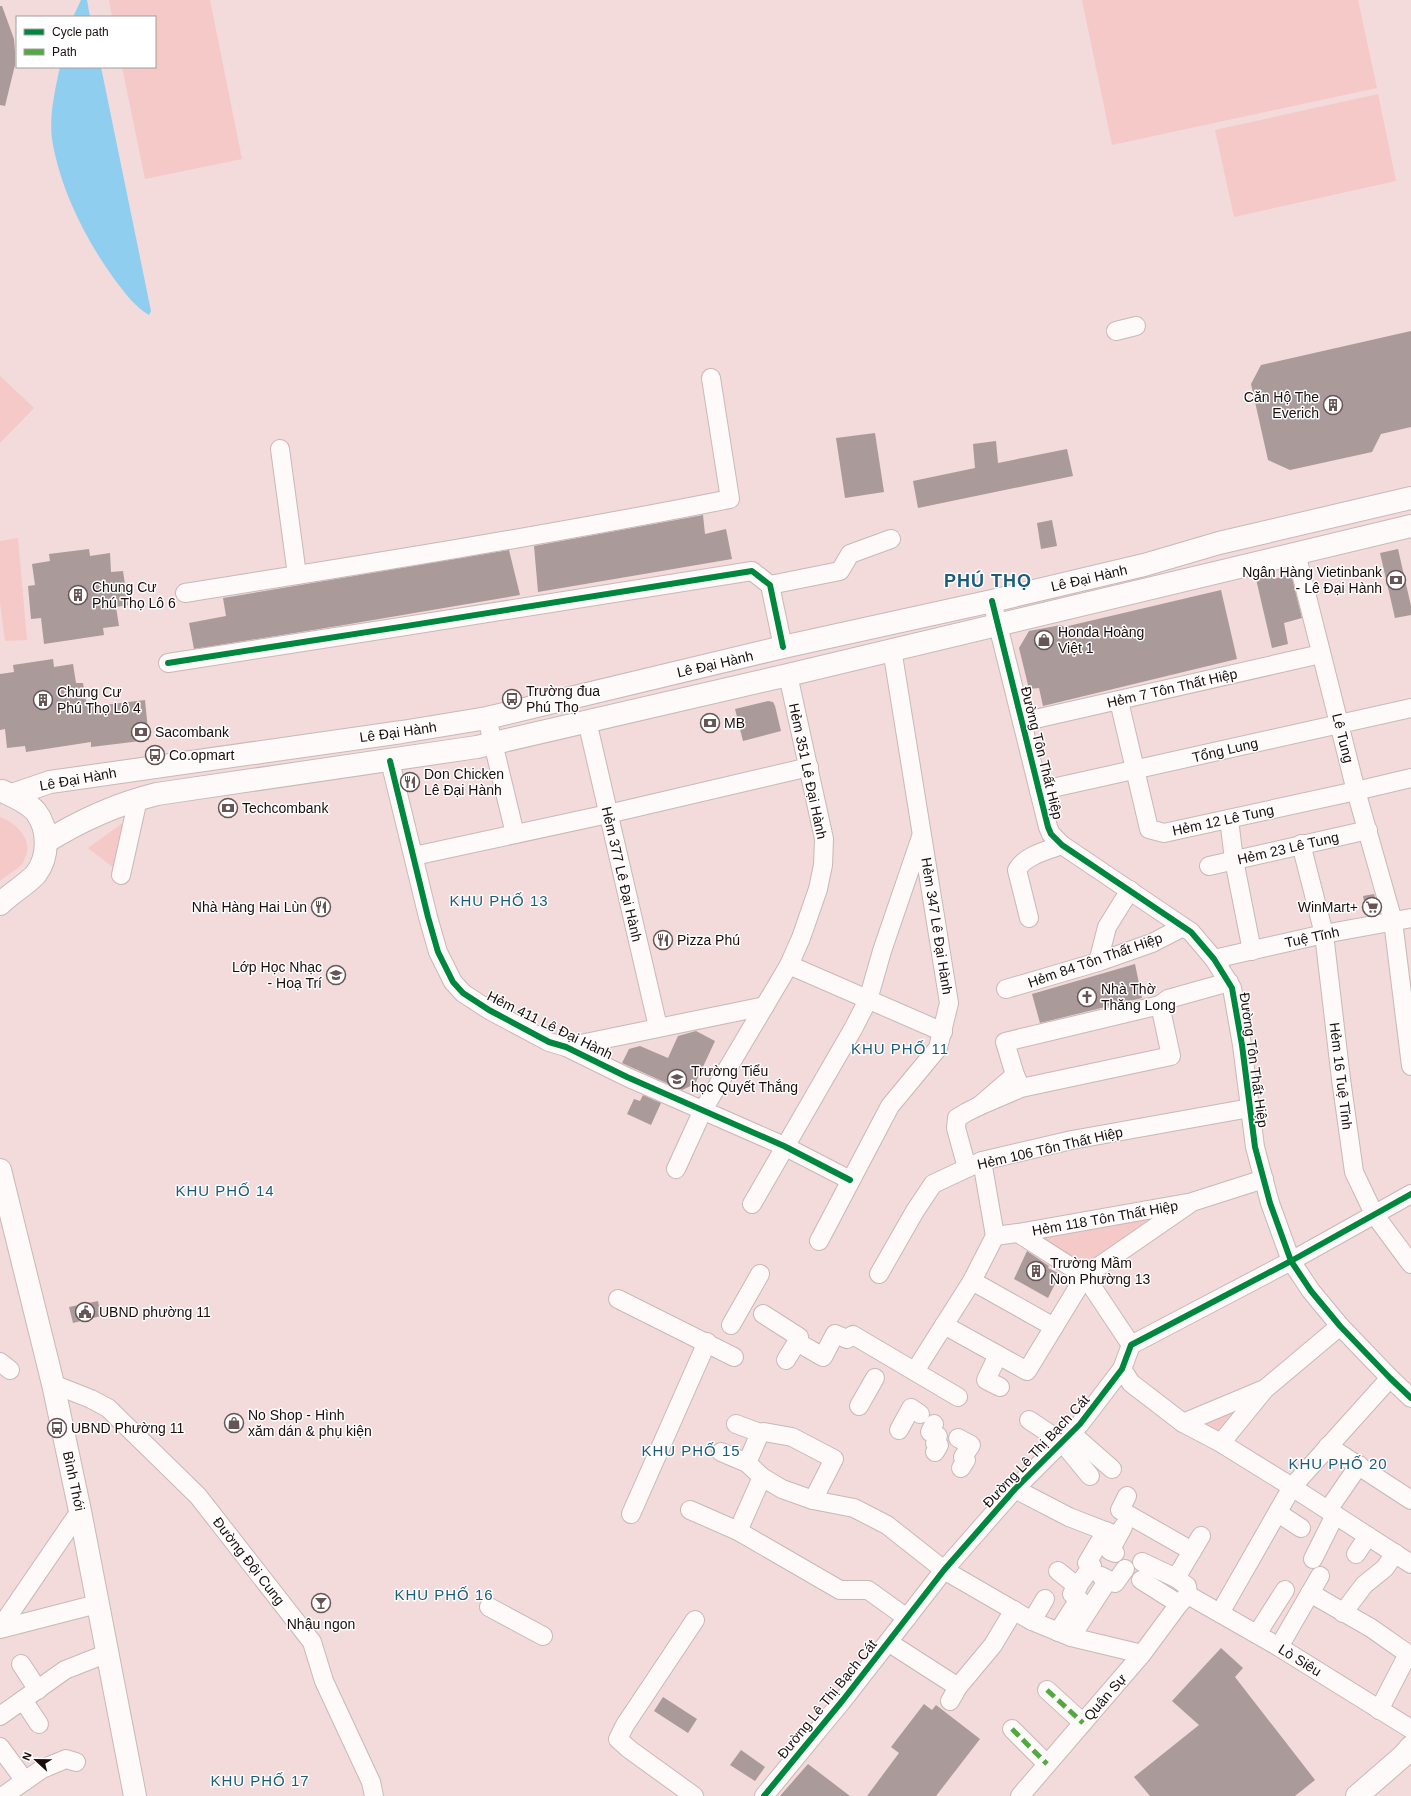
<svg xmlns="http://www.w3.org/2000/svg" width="1411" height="1796" viewBox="0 0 1411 1796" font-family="Helvetica,sans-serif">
  <rect width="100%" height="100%" fill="#f2dbda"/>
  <g fill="#f5c9c7">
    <polygon points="109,0 210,0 242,159 145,179 122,67 155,67 155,17 112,17"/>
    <polygon points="1082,0 1358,0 1377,88 1112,145"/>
    <polygon points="1378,94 1396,181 1234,217 1215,130"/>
    <polygon points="0,376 34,408 0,443"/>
    <polygon points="18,538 27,640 5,641 0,603 0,541"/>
    <path d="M0,817C17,823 35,841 24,861C19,870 7,874 0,881Z"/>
    <polygon points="131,817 115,869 88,848"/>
    <polygon points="1170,1211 1081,1268 1031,1235"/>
    <polygon points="1250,1399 1214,1442 1189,1426"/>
  </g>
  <g fill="#90cef0">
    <polygon points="81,0 87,0 90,17 73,17"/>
    <path d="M60,67H101L151,311L149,315C135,307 125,293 115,280C86,240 60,189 52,139C49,115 55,90 60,67Z"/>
  </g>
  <g fill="#aa9a99">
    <polygon points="0,6 2,6 14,39 15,52 15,65 5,106 0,105"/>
    <polygon points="1411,331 1411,427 1381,434 1372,452 1290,470 1268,460 1251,384 1261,365"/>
    <polygon points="875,433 884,492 845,498 836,438"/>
    <polygon points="996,441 998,463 1067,449 1073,476 918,508 913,481 975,468 973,444"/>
    <polygon points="703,515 705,534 726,529 732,559 538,592 534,546"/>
    <polygon points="1052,520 1057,546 1041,549 1037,523"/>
    <polygon points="89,549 90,556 110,553 111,572 123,571 128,605 116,607 119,626 103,628 104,635 44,644 41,618 31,619 28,586 35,585 32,564 50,561 49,554"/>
    <polygon points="1398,549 1411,606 1411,615 1395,618 1380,553"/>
    <polygon points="509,550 520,595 338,626 194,649 189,623 226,616 223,598"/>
    <polygon points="1291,574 1302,618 1284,623 1288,644 1272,648 1256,579 1273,575 1274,579"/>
    <polygon points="1221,590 1237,659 1043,706 1039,688 1029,689 1019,648 1029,631 1061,625 1064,627"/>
    <polygon points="53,659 54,667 73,664 76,683 83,683 87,707 145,700 149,740 91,747 91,742 26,752 25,746 7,748 5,729 0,730 0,674 14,672 13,665"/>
    <polygon points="768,701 773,702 775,706 781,731 743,741 735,709"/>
    <polygon points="1374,894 1380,913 1367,915 1363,896"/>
    <polygon points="1135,964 1142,998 1040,1023 1032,994"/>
    <polygon points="696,1031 715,1041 695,1084 682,1090 622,1063 629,1049 640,1046 668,1058 678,1036"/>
    <polygon points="643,1095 661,1103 651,1125 627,1114 634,1099 640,1101"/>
    <polygon points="1027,1251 1049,1266 1048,1268 1060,1274 1048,1298 1014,1279"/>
    <polygon points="98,1301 101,1316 73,1323 69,1307"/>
    <polygon points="1221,1648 1243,1668 1235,1677 1315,1780 1295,1796 1150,1796 1134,1777 1199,1725 1172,1701"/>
    <polygon points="663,1697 697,1719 688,1733 654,1711"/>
    <polygon points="924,1704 932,1710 936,1705 980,1739 936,1796 867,1796 899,1753 891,1747"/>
    <polygon points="741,1750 765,1767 755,1781 730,1765"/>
    <polygon points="808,1764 850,1796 780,1796"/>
  </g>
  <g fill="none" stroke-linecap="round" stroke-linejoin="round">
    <g stroke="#c9b8b7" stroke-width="20">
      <g id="minor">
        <polyline points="1116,331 1136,326"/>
        <polyline points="280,449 297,575"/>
        <polyline points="1296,553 1356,791 1393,921 1411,1066"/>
        <polyline points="770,585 840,571 850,554 891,539"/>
        <path d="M185,593C367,564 549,535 730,499L711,378"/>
        <polyline points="992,601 1048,827 1051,834 1062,845 1191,932 1214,959 1232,988 1242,1045 1255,1147 1270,1203 1291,1261 1311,1291 1340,1326 1390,1378 1411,1398"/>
        <path d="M168,663C363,634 557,601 752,571L770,585L783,647"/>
        <polyline points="1119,701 1149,829 1164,833 1356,791 1411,778"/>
        <polyline points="487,718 515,834"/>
        <polyline points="587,721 658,1027"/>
        <polyline points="1022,722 1321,654"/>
        <polyline points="390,761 428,917 438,952 453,982 463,993 489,1010 549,1042 566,1047 627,1077 784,1146 850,1180"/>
        <polyline points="1039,791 1411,708"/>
        <polyline points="1229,819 1234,860 1252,951"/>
        <polyline points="1301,844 1324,934 1341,1079 1354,1172 1374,1214 1411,1264"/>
        <polyline points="414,856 608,814 809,767"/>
        <polyline points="1209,866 1368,830"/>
        <polyline points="121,875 138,799"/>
        <path d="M1029,918L1017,870C1024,856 1048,850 1062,845"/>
        <polyline points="1214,959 1324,934 1411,918"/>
        <polyline points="1098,962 1107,927 1130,890"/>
        <polyline points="789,965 943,1032"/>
        <polyline points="1006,989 1098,962 1152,943 1183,927"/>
        <polyline points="566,1047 765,1006"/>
        <polyline points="1015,1075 979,1106 1021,1088 1171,1056 1160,1005"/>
        <polyline points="1020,1086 1015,1075 1005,1042 1160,1005 1168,999 1229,982"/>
        <polyline points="982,1161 995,1236"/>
        <polyline points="967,1168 956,1128 957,1118 967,1112 979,1106"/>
        <polyline points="676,1169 703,1110 789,965 801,938 818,889 823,865 824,839 788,675"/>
        <polyline points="752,1204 853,1029 868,1000 882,951 921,837"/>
        <polyline points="1018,1233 1187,1203"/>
        <polyline points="995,1236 1018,1233 1085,1276 1131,1345"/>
        <polyline points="819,1241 890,1106 938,1048 949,1003 892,649"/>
        <polyline points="879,1274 915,1211 933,1184 982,1161 1072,1140 1250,1108"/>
        <polyline points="972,1281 1054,1327"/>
        <polyline points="618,1299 734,1357"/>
        <polyline points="763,1314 799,1337 797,1342 823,1357 835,1334 847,1339 853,1335 958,1397"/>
        <polyline points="731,1325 760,1274"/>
        <polyline points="944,1325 1027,1371 1085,1276 1192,1202 1264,1179"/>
        <polyline points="998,1355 986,1380 1000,1387"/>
        <polyline points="786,1360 797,1342"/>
        <polyline points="0,1362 10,1370"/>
        <polyline points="1122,1369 1131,1383 1183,1423 1221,1443 1292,1487 1411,1564"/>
        <polyline points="915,1371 972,1281 995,1236"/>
        <polyline points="53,1384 91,1399 108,1408 198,1496 312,1642 324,1681 371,1782 374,1796"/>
        <polyline points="859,1406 875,1378"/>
        <polyline points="1029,1420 1062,1442 1090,1476"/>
        <polyline points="1183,1423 1262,1390"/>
        <polyline points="736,1424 760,1433 747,1463"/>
        <polyline points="934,1424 930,1432 938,1436 935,1443 939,1445 935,1452"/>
        <polyline points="899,1430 911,1408 920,1414"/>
        <polyline points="760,1433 764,1432 792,1437 834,1459 813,1500"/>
        <polyline points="1071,1433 1112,1469"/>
        <polyline points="958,1438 971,1445 963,1457 966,1460 961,1468"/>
        <polyline points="1221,1443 1265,1389 1340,1326"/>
        <polyline points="1328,1446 1411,1500"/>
        <polyline points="721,1452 747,1463 762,1477 782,1489 813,1500 854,1508 887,1525 944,1570 1032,1621 1071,1637 1142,1654"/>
        <polyline points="1015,1489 1069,1517 1118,1536"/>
        <polyline points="1127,1496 1120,1510 1192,1551"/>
        <polyline points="690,1510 738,1531 840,1590 868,1590 907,1618"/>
        <polyline points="1328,1510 1359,1465"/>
        <polyline points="1278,1513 1301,1528"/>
        <polyline points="631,1514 707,1342"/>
        <polyline points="738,1531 762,1477"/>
        <polyline points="1115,1553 1110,1551 1123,1527"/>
        <polyline points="1356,1554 1368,1536"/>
        <polyline points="1313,1559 1335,1515"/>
        <polyline points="1142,1562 1176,1578"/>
        <polyline points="1058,1571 1078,1587"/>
        <polyline points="1101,1576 1115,1583 1125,1569"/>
        <polyline points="1141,1580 1179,1604"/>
        <polyline points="1310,1593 1371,1628 1408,1654 1379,1710"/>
        <polyline points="1188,1595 1279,1647 1411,1729"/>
        <polyline points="1188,1595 1187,1586 1176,1578 1201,1536"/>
        <polyline points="489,1607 543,1636"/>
        <polyline points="1220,1613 1292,1487 1390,1378"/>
        <polyline points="1343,1613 1364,1585 1385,1568 1395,1553"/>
        <polyline points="1032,1621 1045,1599"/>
        <polyline points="0,1628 80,1511"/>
        <polyline points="0,1629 97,1604"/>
        <polyline points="1058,1632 1079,1599 1072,1594 1092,1566 1087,1563 1106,1531"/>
        <polyline points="1257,1634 1285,1590"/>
        <polyline points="1071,1637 1108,1580"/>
        <polyline points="888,1642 958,1687"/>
        <polyline points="1279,1647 1320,1576"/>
        <polyline points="21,1664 38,1690"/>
        <polyline points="1047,1690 1083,1723"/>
        <polyline points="23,1700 39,1724"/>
        <polyline points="950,1701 958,1687 993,1645 1014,1610"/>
        <polyline points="0,1716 65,1670 108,1653"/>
        <polyline points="1012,1729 1047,1764"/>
        <polyline points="0,1747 25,1781"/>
        <polyline points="3,1796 42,1769 66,1759 76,1762"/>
        <polyline points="694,1796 629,1749 618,1739 625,1725 695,1620"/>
        <polyline points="764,1796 843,1700 944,1570 1015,1489 1080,1424 1122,1369 1131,1345 1291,1261 1411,1194"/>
        <polyline points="1020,1796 1142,1654 1179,1604 1188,1595"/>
      </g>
    </g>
    <g stroke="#c9b8b7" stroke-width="24">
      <g id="major">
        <polyline points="12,795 50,782 402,732 487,718 783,647 992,601 1144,565 1219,543 1411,498"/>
        <path d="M46,842C81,820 117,804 157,794L477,747L788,675L1411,526"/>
        <path d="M0,904C11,893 26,885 36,874C49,857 49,829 36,812C29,803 13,796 2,791"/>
        <polyline points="0,1170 53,1384 80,1511 135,1796"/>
        <polyline points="1357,1796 1403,1756 1411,1747"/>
      </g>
    </g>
    <use href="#minor" stroke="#fdfaf9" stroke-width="18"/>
    <use href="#major" stroke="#fdfaf9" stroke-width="22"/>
    <g stroke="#52a841" stroke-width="5" stroke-dasharray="10 5" stroke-linecap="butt">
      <polyline points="1047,1690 1083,1723"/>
      <polyline points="1012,1729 1047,1764"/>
    </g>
    <g stroke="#fff" stroke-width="8">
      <g id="cycleway">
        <polyline points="992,601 1048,827 1051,834 1062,845 1191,932 1214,959 1232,988 1242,1045 1255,1147 1270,1203 1291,1261 1311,1291 1340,1326 1390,1378 1411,1398"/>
        <path d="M168,663C363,634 557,601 752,571L770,585L783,647"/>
        <polyline points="390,761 428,917 438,952 453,982 463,993 489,1010 549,1042 566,1047 627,1077 784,1146 850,1180"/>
        <polyline points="764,1796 843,1700 944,1570 1015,1489 1080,1424 1122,1369 1131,1345 1291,1261 1411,1194"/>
      </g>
    </g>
    <use href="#cycleway" stroke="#00873e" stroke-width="6"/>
  </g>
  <defs>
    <g id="building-ring" transform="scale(1)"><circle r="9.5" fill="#fff" stroke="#665554" stroke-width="1.5"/><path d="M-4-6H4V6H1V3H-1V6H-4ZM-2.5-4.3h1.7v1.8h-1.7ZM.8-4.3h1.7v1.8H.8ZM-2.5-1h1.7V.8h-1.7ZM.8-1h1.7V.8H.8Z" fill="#665554"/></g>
    <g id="bank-ring" transform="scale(1)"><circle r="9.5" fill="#fff" stroke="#665554" stroke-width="1.5"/><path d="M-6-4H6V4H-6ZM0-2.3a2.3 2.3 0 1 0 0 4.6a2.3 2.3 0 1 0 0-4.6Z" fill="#665554"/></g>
    <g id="shop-ring" transform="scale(1)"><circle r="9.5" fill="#fff" stroke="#665554" stroke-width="1.5"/><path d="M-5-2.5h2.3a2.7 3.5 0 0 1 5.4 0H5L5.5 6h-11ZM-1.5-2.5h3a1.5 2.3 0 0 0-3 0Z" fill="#665554"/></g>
    <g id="bus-ring" transform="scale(1)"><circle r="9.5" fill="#fff" stroke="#665554" stroke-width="1.5"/><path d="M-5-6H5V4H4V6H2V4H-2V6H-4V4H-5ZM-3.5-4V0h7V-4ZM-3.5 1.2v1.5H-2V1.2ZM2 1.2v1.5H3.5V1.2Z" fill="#665554"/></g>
    <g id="restaurant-ring" transform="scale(1)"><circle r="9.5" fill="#fff" stroke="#665554" stroke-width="1.5"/><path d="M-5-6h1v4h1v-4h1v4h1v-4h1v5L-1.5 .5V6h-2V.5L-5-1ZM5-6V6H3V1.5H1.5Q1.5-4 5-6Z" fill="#665554"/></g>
    <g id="supermarket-ring" transform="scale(1)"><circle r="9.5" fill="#fff" stroke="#665554" stroke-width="1.5"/><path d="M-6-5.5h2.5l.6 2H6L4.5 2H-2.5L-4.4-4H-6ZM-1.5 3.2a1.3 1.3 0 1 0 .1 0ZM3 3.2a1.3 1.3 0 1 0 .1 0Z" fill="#665554"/></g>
    <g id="school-ring" transform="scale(1)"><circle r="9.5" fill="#fff" stroke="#665554" stroke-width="1.5"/><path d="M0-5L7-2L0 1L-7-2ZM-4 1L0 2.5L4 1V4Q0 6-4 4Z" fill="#665554"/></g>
    <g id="church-ring" transform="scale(1)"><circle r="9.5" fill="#fff" stroke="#665554" stroke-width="1.5"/><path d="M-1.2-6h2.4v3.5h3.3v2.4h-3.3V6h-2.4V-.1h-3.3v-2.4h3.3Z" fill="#665554"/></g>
    <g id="civic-ring" transform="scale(1)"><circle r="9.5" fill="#fff" stroke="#665554" stroke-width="1.5"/><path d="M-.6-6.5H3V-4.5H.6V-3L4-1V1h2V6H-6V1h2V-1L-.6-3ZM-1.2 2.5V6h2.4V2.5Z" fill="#665554"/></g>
    <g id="bar-ring" transform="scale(1)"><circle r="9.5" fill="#fff" stroke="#665554" stroke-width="1.5"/><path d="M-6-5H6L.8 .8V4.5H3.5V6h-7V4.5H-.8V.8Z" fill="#665554"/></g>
  </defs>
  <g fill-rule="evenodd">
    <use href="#building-ring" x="1333" y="405"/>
    <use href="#bank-ring" x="1396" y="580"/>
    <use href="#building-ring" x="78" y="595"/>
    <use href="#shop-ring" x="1044" y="640"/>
    <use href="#bus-ring" x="512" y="699"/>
    <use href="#building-ring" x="43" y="700"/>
    <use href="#bank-ring" x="710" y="723"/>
    <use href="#bank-ring" x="141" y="732"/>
    <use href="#bus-ring" x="155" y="755"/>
    <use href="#restaurant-ring" x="410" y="782"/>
    <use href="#bank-ring" x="228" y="808"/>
    <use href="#restaurant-ring" x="321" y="907"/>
    <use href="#supermarket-ring" x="1372" y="907"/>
    <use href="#restaurant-ring" x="663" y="940"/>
    <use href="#school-ring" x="336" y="975"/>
    <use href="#church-ring" x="1087" y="997"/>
    <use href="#school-ring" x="677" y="1079"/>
    <use href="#building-ring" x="1036" y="1271"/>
    <use href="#civic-ring" x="85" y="1312"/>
    <use href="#shop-ring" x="234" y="1423"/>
    <use href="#bus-ring" x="57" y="1428"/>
    <use href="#bar-ring" x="321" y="1603"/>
  </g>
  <g text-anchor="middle" stroke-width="3" stroke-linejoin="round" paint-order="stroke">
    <g font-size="14" fill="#1a0d0c" stroke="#fff" text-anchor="start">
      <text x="1319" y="402" text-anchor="end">Căn Hộ The<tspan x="1319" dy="16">Everich</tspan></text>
      <text x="1382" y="577" text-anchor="end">Ngân Hàng Vietinbank<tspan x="1382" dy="16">- Lê Đại Hành</tspan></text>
      <text x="92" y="592">Chung Cư<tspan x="92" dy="16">Phú Thọ Lô 6</tspan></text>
      <text x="1058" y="637">Honda Hoàng<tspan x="1058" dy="16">Việt 1</tspan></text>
      <text x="526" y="696">Trường đua<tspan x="526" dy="16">Phú Thọ</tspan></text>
      <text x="57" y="697">Chung Cư<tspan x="57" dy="16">Phú Thọ Lô 4</tspan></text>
      <text x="724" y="728">MB</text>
      <text x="155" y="737">Sacombank</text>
      <text x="169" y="760">Co.opmart</text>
      <text x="424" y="779">Don Chicken<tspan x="424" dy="16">Lê Đại Hành</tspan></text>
      <text x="242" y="813">Techcombank</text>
      <text x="307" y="912" text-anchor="end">Nhà Hàng Hai Lùn</text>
      <text x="1358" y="912" text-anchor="end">WinMart+</text>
      <text x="677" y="945">Pizza Phú</text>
      <text x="322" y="972" text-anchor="end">Lớp Học Nhạc<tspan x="322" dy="16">- Hoạ Trí</tspan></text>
      <text x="1101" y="994">Nhà Thờ<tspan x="1101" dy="16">Thăng Long</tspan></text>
      <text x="691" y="1076">Trường Tiểu<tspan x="691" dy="16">học Quyết Thắng</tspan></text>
      <text x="1050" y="1268">Trường Mầm<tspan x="1050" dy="16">Non Phường 13</tspan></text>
      <text x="99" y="1317">UBND phường 11</text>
      <text x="248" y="1420">No Shop - Hình<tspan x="248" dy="16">xăm dán &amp; phụ kiện</tspan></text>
      <text x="71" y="1433">UBND Phường 11</text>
      <text x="321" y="1629" text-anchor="middle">Nhậu ngon</text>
    </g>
    <g font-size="14" fill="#1a0d0c" stroke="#fff">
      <text transform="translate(1089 578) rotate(-13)" y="5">Lê Đại Hành</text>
      <text transform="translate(715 664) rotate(-13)" y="5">Lê Đại Hành</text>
      <text transform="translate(1172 688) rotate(-13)" y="5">Hẻm 7 Tôn Thất Hiệp</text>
      <text transform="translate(398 732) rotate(-8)" y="5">Lê Đại Hành</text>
      <text transform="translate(1343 738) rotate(76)" y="5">Lê Tung</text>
      <text transform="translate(1225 750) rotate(-13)" y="5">Tổng Lung</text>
      <text transform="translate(1042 753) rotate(76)" y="5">Đường Tôn Thất Hiệp</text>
      <text transform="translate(808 771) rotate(78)" y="5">Hẻm 351 Lê Đại Hành</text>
      <text transform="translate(78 779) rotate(-10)" y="5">Lê Đại Hành</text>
      <text transform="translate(1223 820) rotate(-12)" y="5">Hẻm 12 Lê Tung</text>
      <text transform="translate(1288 848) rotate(-13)" y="5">Hẻm 23 Lê Tung</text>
      <text transform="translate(622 874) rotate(77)" y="5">Hẻm 377 Lê Đại Hành</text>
      <text transform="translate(937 926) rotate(81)" y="5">Hẻm 347 Lê Đại Hành</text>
      <text transform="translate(1312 937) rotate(-12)" y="5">Tuệ Tĩnh</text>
      <text transform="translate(1095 960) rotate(-19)" y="5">Hẻm 84 Tôn Thất Hiệp</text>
      <text transform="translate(550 1025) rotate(26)" y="5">Hẻm 411 Lê Đại Hành</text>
      <text transform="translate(1254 1060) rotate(82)" y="5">Đường Tôn Thất Hiệp</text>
      <text transform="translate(1341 1076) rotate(83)" y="5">Hẻm 16 Tuệ Tĩnh</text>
      <text transform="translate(1050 1148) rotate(-13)" y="5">Hẻm 106 Tôn Thất Hiệp</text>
      <text transform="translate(1105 1218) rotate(-10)" y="5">Hẻm 118 Tôn Thất Hiệp</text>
      <text transform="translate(1036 1451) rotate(-47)" y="5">Đường Lê Thị Bạch Cát</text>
      <text transform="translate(74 1481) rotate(78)" y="5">Bình Thới</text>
      <text transform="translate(249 1561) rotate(52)" y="5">Đường Đội Cung</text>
      <text transform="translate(1300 1660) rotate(32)" y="5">Lò Siêu</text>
      <text transform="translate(1105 1697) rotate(-49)" y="5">Quân Sự</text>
      <text transform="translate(827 1699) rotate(-51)" y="5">Đường Lê Thị Bạch Cát</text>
    </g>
    <g font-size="15" letter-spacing="1" fill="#1a5c79" stroke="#fff">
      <text x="499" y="906">KHU PHỐ 13</text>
      <text x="900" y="1054">KHU PHỐ 11</text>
      <text x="225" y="1196">KHU PHỐ 14</text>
      <text x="691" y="1456">KHU PHỐ 15</text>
      <text x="1338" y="1469">KHU PHỐ 20</text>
      <text x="444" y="1600">KHU PHỐ 16</text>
      <text x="260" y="1786">KHU PHỐ 17</text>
    </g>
    <g font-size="18" font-weight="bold" letter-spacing="1" fill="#1a5c79" stroke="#fff">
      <text x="988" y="587">PHÚ THỌ</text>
    </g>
  </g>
  <rect x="16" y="16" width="140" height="52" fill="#ffffff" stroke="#a39e9e"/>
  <rect x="24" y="29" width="20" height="6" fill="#00873e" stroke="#a39e9e"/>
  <text x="52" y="36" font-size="12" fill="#1a0d0c">Cycle path</text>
  <rect x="24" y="49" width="20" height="6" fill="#52a841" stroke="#a39e9e"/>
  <text x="52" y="56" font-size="12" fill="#1a0d0c">Path</text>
  <g transform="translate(36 1760) rotate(292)" stroke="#ffffff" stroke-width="3" paint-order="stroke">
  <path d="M0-3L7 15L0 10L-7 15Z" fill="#1a0d0c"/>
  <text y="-6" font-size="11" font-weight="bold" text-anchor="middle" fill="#1a0d0c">N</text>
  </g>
</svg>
